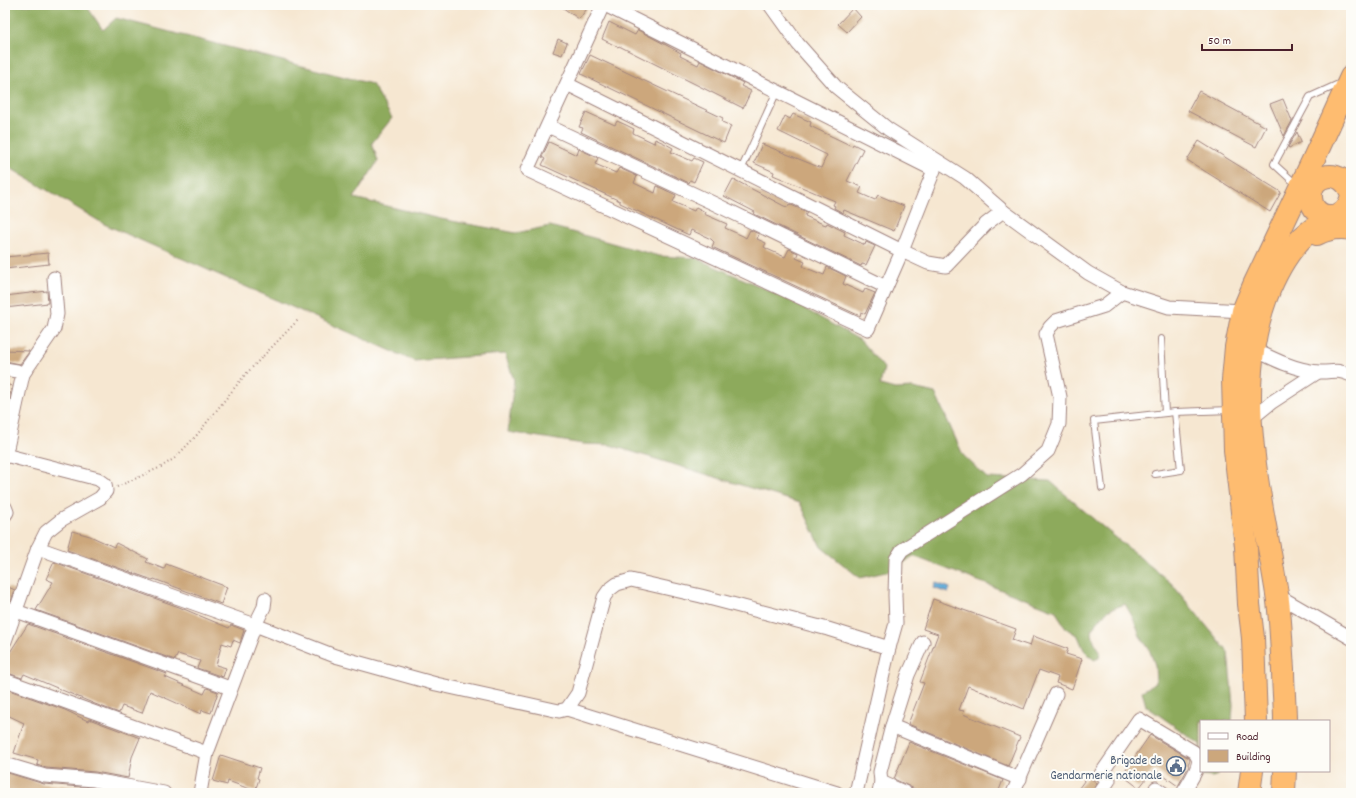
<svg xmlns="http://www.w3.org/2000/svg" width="1356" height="798" viewBox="0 0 1356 798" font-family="Dekko,sans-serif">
  <rect width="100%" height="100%" fill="#fdfcf7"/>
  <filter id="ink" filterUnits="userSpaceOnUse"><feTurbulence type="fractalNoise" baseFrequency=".025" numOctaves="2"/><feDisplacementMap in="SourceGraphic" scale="8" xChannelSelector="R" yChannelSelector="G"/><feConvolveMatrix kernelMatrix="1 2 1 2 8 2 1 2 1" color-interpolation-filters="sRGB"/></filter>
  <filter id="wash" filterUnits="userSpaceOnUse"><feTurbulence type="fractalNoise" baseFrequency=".012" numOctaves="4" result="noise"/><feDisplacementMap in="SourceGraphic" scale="16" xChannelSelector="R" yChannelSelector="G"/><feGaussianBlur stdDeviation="0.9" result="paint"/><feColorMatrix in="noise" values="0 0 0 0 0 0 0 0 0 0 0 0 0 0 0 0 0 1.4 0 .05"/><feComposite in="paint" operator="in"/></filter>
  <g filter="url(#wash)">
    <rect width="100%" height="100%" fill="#f6e7d1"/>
    <g fill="#8daa5c" stroke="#6c6444">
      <polygon points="5,5 86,5 103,30 116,18 372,84 392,118 372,143 378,161 354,198 441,219 516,233 550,226 659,256 695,258 780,295 860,340 884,368 880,385 895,389 913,388 935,393 963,455 987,478 1050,481 1097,522 1171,583 1228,652 1233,704 1232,721 1201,721 1201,770 1200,744 1146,706 1142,691 1156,683 1155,665 1149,649 1140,636 1133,618 1125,604 1107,611 1091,630 1094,641 1100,651 1099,658 1094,660 1084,650 1078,636 1067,629 1061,621 1056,611 913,556 894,570 860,578 821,547 800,503 610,445 583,444 508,432 514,380 505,354 414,361 104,224 5,165"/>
      <polygon points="1201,771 1218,771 1218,775 1212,777 1202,776"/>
    </g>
    <polygon fill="#65b0dd" stroke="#586884" points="936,583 950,588 948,593 934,588"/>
    <g id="blocks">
      <g fill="#cca77c">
        <polygon points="559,5 590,5 579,19"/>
        <polygon points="853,8 861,17 847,32 838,24"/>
        <polygon points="609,22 635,35 638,30 681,53 680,56 698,65 700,61 743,83 741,86 751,91 743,108 619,46 618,47 602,39"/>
        <polygon points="558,39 567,43 562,55 553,52"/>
        <polygon points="590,55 723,118 722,122 731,126 724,143 581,74"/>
        <polygon points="1199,91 1266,127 1256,147 1188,111"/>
        <polygon points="1283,99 1292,121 1284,136 1270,104"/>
        <polygon points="586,112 615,125 617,121 626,125 634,129 633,133 654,143 655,139 664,143 673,148 671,152 692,161 694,158 703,162 694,182 690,180 689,183 581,132 583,128 579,127"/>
        <polygon points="793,114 811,122 810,126 852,146 853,144 863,149 847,181 862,187 859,193 875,200 878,195 904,206 894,231 844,210 843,213 834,208 835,206 833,205 835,201 773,175 774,172 754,163 762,144 821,168 827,155 778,131 785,116 790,119"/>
        <polygon points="1297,132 1301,142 1289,148 1288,147"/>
        <polygon points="1199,141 1281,192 1270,212 1187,160"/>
        <polygon points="549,142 577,155 579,149 598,158 595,164 616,173 619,168 637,176 634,183 655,193 657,186 676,195 673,202 694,211 696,207 705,212 704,214 727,224 725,228 743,236 746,238 750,230 759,234 757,239 766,243 764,247 767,249 785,257 789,249 798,253 796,258 805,262 803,266 806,268 824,275 827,267 846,276 843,284 863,293 865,289 875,293 865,314 861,312 860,316 712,247 714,242 711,239 691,230 689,235 620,203 620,201 542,165 545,159 542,157"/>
        <polygon points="733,179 784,206 788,207 789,204 807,212 805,216 823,224 826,225 827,223 845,232 844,235 861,243 865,245 866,242 875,246 866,265 862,264 861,266 754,214 755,212 724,196"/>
        <polygon points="48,253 49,264 5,269 5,257"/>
        <polygon points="47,291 48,303 5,308 5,296"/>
        <polygon points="5,350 29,351 29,352 20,364 5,361"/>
        <polygon points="5,384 12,386 5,419"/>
        <polygon points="72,531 90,536 114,547 116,543 148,559 146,562 164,569 166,564 227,587 221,604 154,579 153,580 67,550"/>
        <polygon points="54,562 179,607 229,628 231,625 244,630 240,643 233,640 231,646 222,643 216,665 226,668 223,677 197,668 200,661 178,654 175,660 36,610 53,582 46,579"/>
        <polygon points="8,587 15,590 11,601 5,599 5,593"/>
        <polygon points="933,599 1016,629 1012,640 1030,646 1033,636 1068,649 1066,654 1082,659 1072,689 1056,683 1058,677 1039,670 1024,709 968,686 959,710 964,711 963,714 1020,737 1008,766 908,724 924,683 920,682 938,634 923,629"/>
        <polygon points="28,624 167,674 165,677 204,694 207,688 218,692 211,713 202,710 201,714 150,691 142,713 122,706 119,713 95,704 24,674 22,678 5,672 5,660"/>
        <polygon points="9,690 65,710 88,721 89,719 140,738 132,757 128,778 95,772 46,768 37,765 38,760 14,753 24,723 5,714 5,697"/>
        <polygon points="1150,735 1189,758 1190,760 1188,764 1189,766 1188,768 1178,786 1154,769 1139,788 1122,775"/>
        <polygon points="909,742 1003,780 998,793 923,793 894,779"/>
        <polygon points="221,755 260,768 257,778 259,779 255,791 228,781 227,785 213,781"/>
        <polygon points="5,772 44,784 93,788 120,793 10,793 5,792"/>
        <polygon points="1088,776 1097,783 1092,793 1075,793"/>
      </g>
    </g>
  </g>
  <g filter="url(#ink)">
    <use href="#blocks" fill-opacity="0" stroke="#a0837e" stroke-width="1"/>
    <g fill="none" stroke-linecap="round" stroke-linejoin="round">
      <g stroke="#a0837e" stroke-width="8">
        <g id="lane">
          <polyline points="741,170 777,91"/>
          <polyline points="1297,185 1274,164 1310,97 1341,83"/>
          <polyline points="1161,339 1165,413"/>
          <polyline points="1155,474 1181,470 1175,412"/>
          <polyline points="1102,488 1094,421 1175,412 1231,410"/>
        </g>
      </g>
      <g stroke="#a0837e" stroke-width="15">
        <g id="street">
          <polyline points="605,5 934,170 902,251 928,263 946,266 986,224 1003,211"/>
          <polyline points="770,5 798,44 836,87 888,129 965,178 1003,211 1088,273 1122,292 1169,307 1243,311"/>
          <polyline points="567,84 902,251 868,329 527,170 603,5"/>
          <polyline points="548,126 715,204 886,287"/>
          <path d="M1253,349C1273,359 1295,370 1318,372C1332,373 1335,368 1351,375"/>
          <polyline points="5,369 17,371 23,374"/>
          <polyline points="1251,419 1272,402 1318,372"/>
          <polyline points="5,457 23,374 54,329 57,314 54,278"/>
          <polyline points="5,507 7,512 5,515"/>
          <polyline points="38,548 255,625 335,656 436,684 559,711 567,709 578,693 604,597 609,590 617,584 631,580 701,596 828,629 889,648 896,623 895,595 896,559 902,550 1022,474 1048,451 1059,424 1060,397 1046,334 1050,327 1056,321 1104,306 1122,292"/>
          <polyline points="1277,595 1351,638"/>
          <polyline points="5,607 230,688"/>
          <polyline points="5,641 38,548 46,532 61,520 100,498 106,491 105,484 98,479 5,455"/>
          <polyline points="5,680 207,753"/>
          <polyline points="567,709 837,793"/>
          <polyline points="892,726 1020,779"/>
          <polyline points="5,764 45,776 94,780 164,793"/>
          <polyline points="881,782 906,793"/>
          <polyline points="1156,788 1163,793"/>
          <polyline points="200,793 207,753 255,625 264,607 265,599"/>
          <polyline points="856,793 889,648"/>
          <polyline points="879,793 881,782 880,772 892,726 908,675 923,642"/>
          <polyline points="1013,793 1056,694"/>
          <path d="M1100,793L1109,780L1101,774L1139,719L1194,752C1196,754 1197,756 1198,758C1201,767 1187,785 1183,793"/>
        </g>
      </g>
      <g stroke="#a0837e" stroke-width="24">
        <g id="highway">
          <path d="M1351,192C1343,168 1309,172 1311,198C1313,222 1345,222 1351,199"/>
          <path d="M1317,234C1327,229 1340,227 1351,229"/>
          <polyline points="1256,721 1253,638 1249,604 1246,547 1235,450 1233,380 1236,347 1243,311 1254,285 1315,156 1351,77"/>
          <path d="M1285,721C1285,704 1283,687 1283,669C1281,644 1281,619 1277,594C1262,497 1231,394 1266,298C1274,277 1284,257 1300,240C1308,231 1320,224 1331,216"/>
          <polyline points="1249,793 1252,771"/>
          <polyline points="1284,793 1285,771"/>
        </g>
      </g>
      <polyline stroke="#a0837e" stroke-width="2" stroke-dasharray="1 3" stroke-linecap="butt" points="117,487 161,467 175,458 196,436 244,376 298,320"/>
      <use href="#lane" stroke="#fff" stroke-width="6"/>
      <use href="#street" stroke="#fff" stroke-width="13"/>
      <use href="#highway" stroke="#febc70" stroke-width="22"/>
    </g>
  </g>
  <defs>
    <g id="civic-ring" transform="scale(1)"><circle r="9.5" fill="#fdfcf7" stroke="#5c6f8a" stroke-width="1.5"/><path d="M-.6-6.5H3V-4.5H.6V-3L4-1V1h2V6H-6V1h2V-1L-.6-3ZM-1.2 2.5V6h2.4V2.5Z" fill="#5c6f8a"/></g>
  </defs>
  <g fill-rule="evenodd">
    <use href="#civic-ring" x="1176" y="766"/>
  </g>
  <g text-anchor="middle" stroke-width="4" stroke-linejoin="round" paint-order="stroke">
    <g font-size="13" fill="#4e5e75" stroke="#fdfcf7" text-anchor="end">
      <text x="1162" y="764">Brigade de<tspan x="1162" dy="15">Gendarmerie nationale</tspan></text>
    </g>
  </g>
  <rect width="1356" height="798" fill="none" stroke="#fdfcf7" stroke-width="20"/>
  <rect x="1200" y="720" width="130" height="52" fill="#fdfcf7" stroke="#b5a4a5"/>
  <rect x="1208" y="733" width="20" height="6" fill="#ffffff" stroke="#b5a4a5"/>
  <text x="1236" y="740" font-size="12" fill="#4a1f2b">Road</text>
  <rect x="1208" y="750" width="20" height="12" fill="#cca77c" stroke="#b5a4a5"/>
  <text x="1236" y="760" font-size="12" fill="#4a1f2b">Building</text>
  <path d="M1202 44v6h90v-6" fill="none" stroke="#4a1f2b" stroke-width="2"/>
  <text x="1208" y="44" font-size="12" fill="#4a1f2b" stroke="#fdfcf7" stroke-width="3" paint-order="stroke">50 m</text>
</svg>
